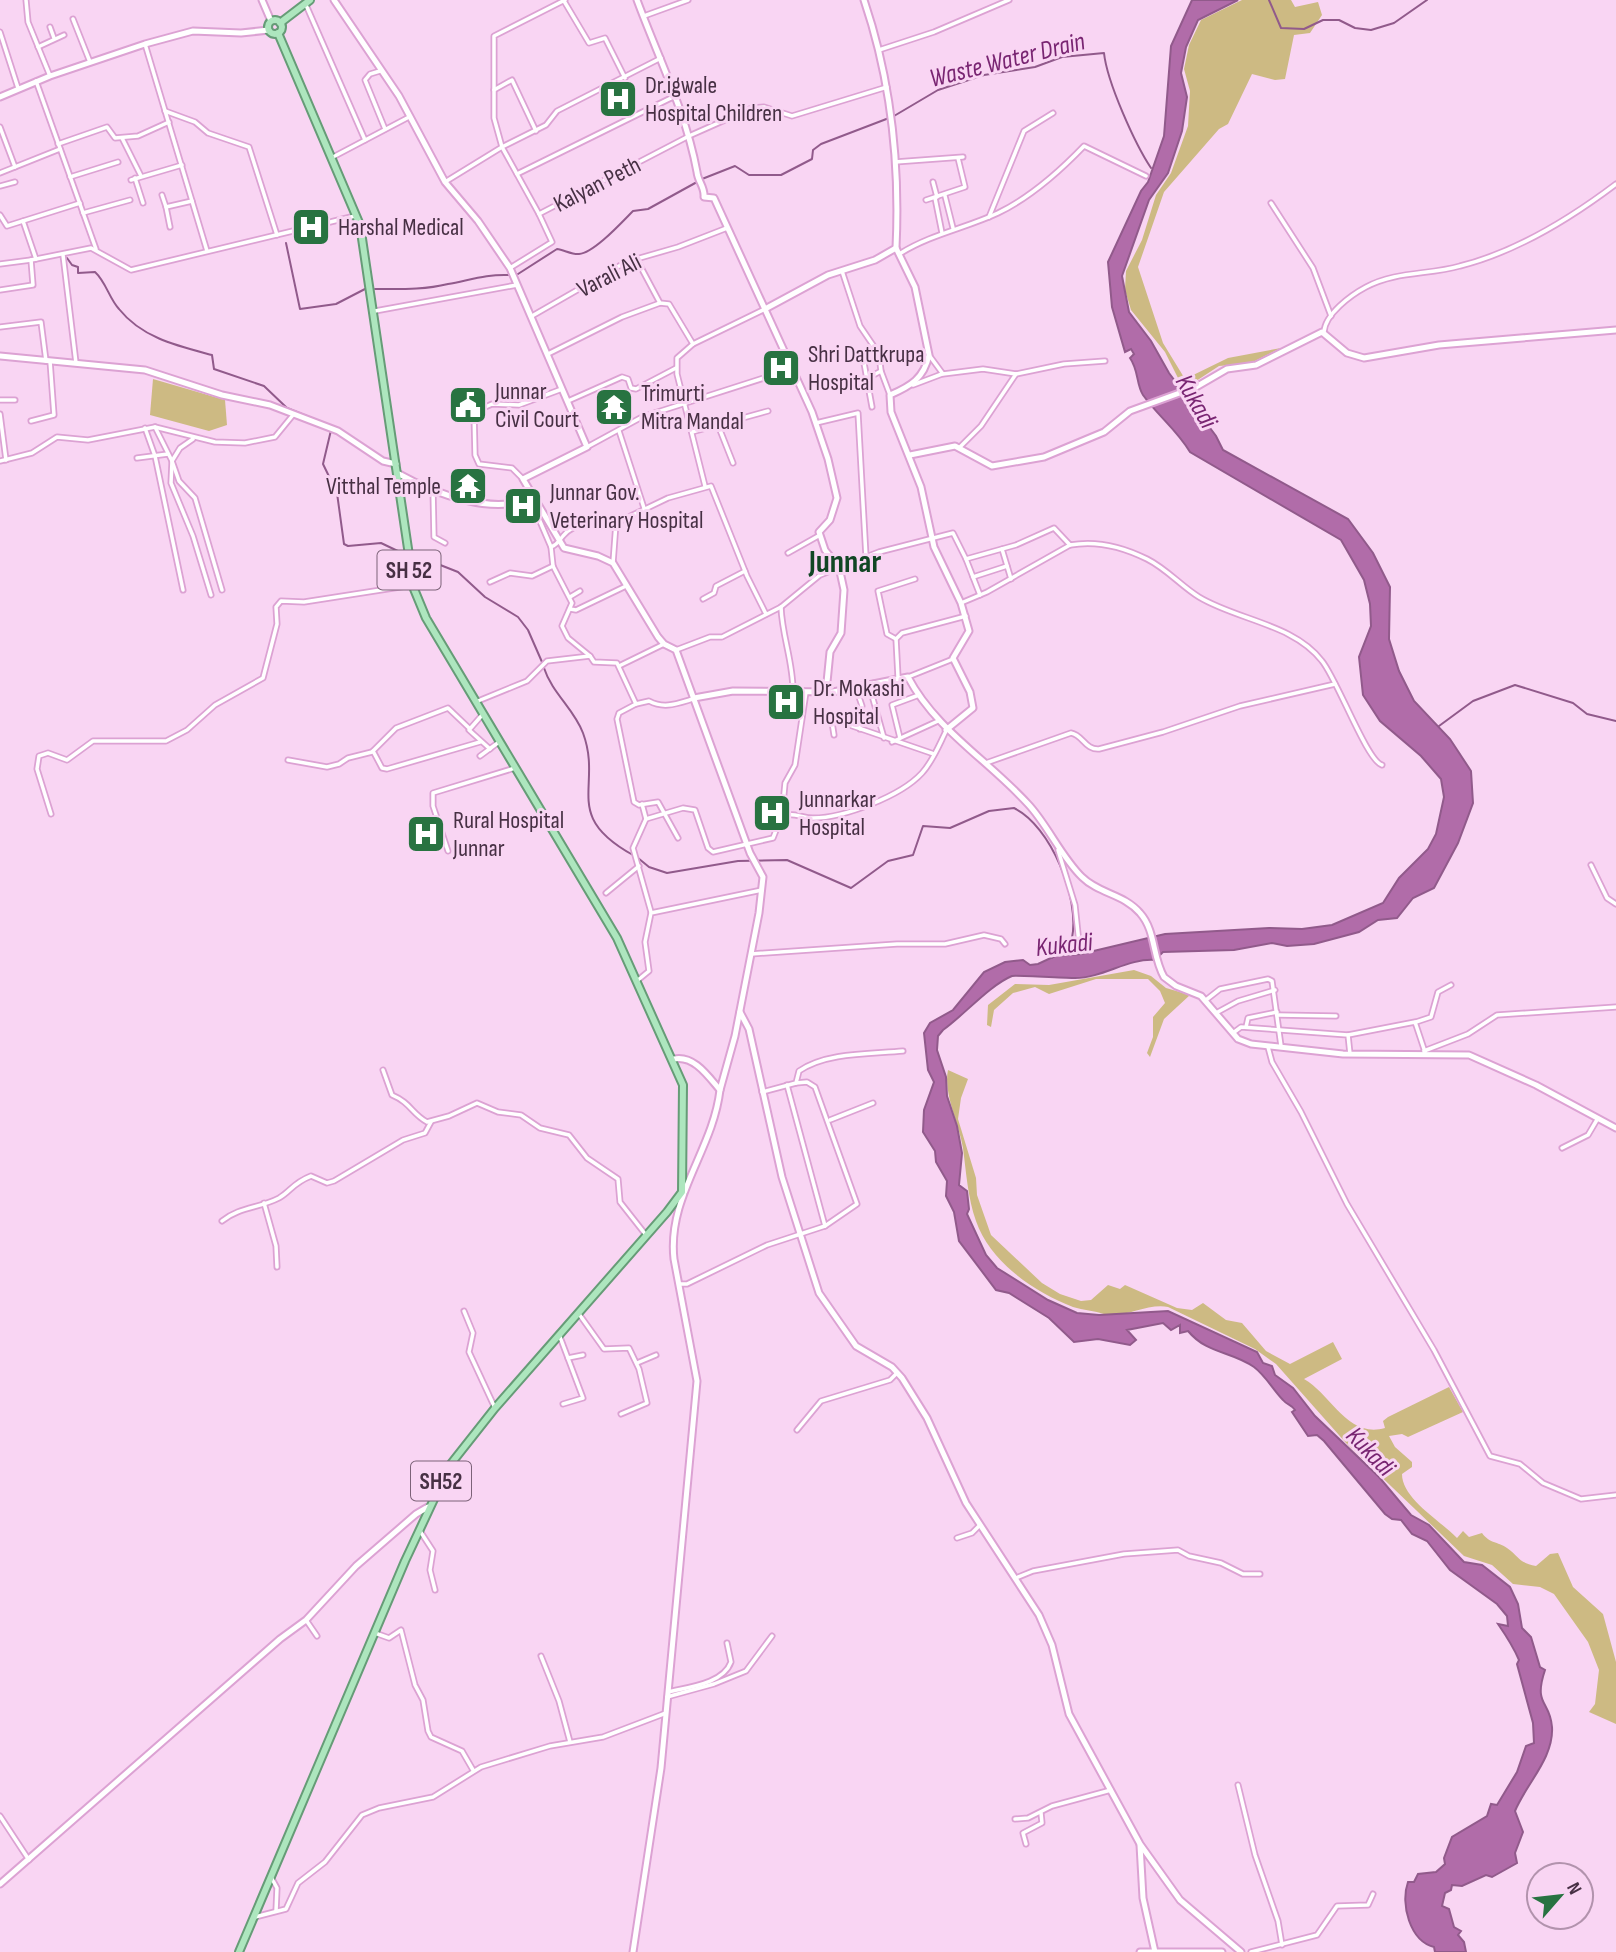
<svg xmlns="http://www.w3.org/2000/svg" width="1616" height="1952" viewBox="0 0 1616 1952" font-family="'Sofia Sans Condensed',sans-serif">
  <rect width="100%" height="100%" fill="#f9d5f3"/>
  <g fill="#cdba83">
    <polygon points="1242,0 1291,0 1295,7 1318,2 1322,15 1310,33 1294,35 1285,79 1275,80 1252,74 1228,124 1219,129 1164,192 1138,267 1163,343 1185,379 1228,358 1281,348 1251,363 1219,366 1190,385 1179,380 1165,352 1131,310 1125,290 1126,271 1142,240 1156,195 1171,173 1188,126 1190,91 1184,69 1189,45 1201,20"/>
    <polygon points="153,379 225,400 227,425 209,431 150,415"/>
    <polygon points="1134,970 1151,976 1166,988 1190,995 1164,1019 1150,1057 1147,1053 1153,1037 1153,1017 1165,1003 1160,991 1148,979 1096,979 1049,994 1035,987 1013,993 994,1010 991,1027 987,1025 988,1005 1015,984 1049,985"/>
    <path d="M948,1070L968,1079L961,1098L958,1119L976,1178L977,1195L991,1235L1042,1283L1060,1294L1081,1301L1091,1300L1108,1285L1120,1289L1125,1285L1177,1308L1192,1310L1203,1303L1226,1320L1242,1323L1266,1351L1290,1364L1333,1342L1342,1359L1304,1379C1331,1394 1348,1439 1385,1428L1383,1421L1388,1417L1449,1387L1463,1412L1408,1437L1402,1434L1389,1436L1395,1447L1412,1462V1467L1402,1474C1402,1499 1441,1521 1457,1538L1463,1531L1469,1537L1482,1533C1490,1544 1497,1541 1507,1548C1520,1557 1517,1562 1536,1566L1550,1554L1558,1553L1573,1587L1603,1614L1616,1662V1724L1589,1712L1595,1704L1599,1670L1588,1642L1554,1594L1540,1587L1513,1584L1492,1565L1464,1556L1346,1443L1276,1364L1255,1349L1168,1307C1147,1303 1124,1319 1104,1314C1095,1311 1083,1310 1073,1307C1034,1292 990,1262 976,1221C968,1199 966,1171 963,1148C959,1123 943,1094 948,1070Z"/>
  </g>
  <path fill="#b16ca9" stroke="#915a8b" stroke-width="2" d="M1192,0H1238L1198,20L1186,47L1181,73L1187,97L1182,131L1168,173L1149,200L1122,276L1129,312L1151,341L1169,373L1216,436L1223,450L1348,519L1373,553L1390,587L1389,639L1399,671L1414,701L1450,739L1471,771L1473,803L1458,843L1434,888L1413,898L1397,918L1378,920L1359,932L1314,944L1287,946L1272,943L1234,950L1163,952L1155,960C1128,958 1103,978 1075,978C1064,978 1015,975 1012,976C990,985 964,1015 943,1030L938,1036L937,1050L946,1077L947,1096L957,1126L962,1153L959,1185L967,1191L969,1209L967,1214L986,1255L997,1268L1048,1300L1077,1313L1099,1315L1168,1311L1257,1352L1263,1363L1272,1366L1275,1375L1293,1388L1315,1416L1379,1477L1411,1515L1429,1525L1464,1562L1482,1565L1510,1587L1518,1604L1522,1628L1531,1637L1540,1667L1545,1670C1533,1706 1550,1700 1552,1727C1554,1758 1526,1784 1515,1811L1523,1832L1515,1853L1517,1863L1492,1877L1486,1875L1462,1886L1452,1885L1451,1890L1445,1893L1442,1906L1449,1909L1454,1927L1461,1931L1458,1935L1464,1942L1466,1952H1435L1434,1947C1410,1941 1400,1904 1408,1882H1414L1418,1874L1436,1872L1445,1864L1444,1858L1452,1837L1487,1816L1491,1804L1497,1805L1517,1772L1526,1746L1534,1743L1533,1723L1517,1664L1519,1660C1513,1646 1507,1637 1498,1624L1508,1626L1507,1616L1497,1604L1450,1570L1427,1541L1412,1534L1401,1520L1392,1519L1385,1514L1324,1441L1317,1435L1308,1436L1292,1412L1295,1410C1291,1404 1287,1405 1283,1400C1273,1390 1266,1376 1254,1367C1231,1351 1207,1354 1188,1331L1180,1333V1325L1171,1330L1163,1323L1127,1330L1136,1340L1130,1345L1098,1339L1074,1342L1049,1318L1009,1293L996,1290L959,1241L954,1212L946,1196L947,1181L936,1162L935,1151L923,1132L924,1110L934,1082L928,1070L924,1033L930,1023L953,1010L984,972L1005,962L1023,960L1030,965L1038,964L1055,956L1081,954L1165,934L1269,928L1302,929L1332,925L1383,903L1399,878L1428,849L1436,834L1444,797L1441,779L1421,756L1380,721L1363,695L1359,657L1371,626L1370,604L1364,580L1341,540L1190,452C1177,430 1158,416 1143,395C1136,384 1139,371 1130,358L1134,354L1131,349L1125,352L1112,307L1108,262L1141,191L1148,182L1164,136L1171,46Z"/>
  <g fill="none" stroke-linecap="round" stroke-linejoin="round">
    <g stroke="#915a8b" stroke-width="2">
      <polyline points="1269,0 1281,28 1304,29 1323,20 1339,20 1355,28 1371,30 1394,23 1427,0"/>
      <path d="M894,116L938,90L984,75L1035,67L1062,57L1104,53C1107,82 1135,144 1151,168"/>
      <polyline points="702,179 735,166 749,175 781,175 812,159 813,150 821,144 889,118"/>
      <polyline points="286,243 300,309 336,304 365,289"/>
      <path d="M67,258L72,265L78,267V273L95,272C106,282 109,298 119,309C142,338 178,346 212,355L214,369L264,386L287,408L314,419"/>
      <path d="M518,274L557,249C564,250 573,255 579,254C594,253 622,222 633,211L648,209L697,182"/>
      <path d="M375,289C400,289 424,290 448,284C470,280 487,274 509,275"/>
      <polyline points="329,425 332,426 323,464 337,493 344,544 348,546 381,543 402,553"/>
      <polyline points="415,555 458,572 485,597 518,617 528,630 542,662"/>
      <path d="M544,668C552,693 574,709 583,733C603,787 561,815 633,855"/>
      <polyline points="1439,726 1473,701 1515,685 1573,703 1587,714 1616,721"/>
      <path d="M638,858L649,867L667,873L738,861L787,860L851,888L888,861L913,855L923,826L950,828L989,811L1014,808C1051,826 1080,898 1072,938L1052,958"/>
    </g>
    <g stroke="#dca2d3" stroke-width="7">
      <g id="street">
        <polyline points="26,0 28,22 50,76"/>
        <polyline points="565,0 494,36 494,118 502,147 546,125 557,111 661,58"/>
        <polyline points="564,1 589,43 605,38 625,78"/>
        <polyline points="306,5 365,140"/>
        <polyline points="644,16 688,0"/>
        <polyline points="73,19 90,62"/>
        <polyline points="50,27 54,38"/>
        <polyline points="0,32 18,88"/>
        <polyline points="145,44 207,251"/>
        <polyline points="38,47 64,35"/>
        <polyline points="879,50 934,32 1009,0"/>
        <polyline points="380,71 370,74 365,80 385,129"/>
        <polyline points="36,81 96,249"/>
        <polyline points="494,90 512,80 536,131"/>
        <polyline points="165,111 195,122 208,133 249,147 277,235"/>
        <polyline points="0,127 15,167"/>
        <polyline points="122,138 141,176"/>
        <polyline points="58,144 107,127 115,138 138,136 169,122"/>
        <polyline points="333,157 409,117"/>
        <polyline points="895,162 963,157"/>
        <polyline points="0,173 60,149"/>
        <polyline points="517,174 673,97"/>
        <polyline points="70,177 118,162"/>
        <polyline points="135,178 143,203"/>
        <polyline points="131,180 182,165"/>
        <polyline points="445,182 502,147 539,214"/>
        <polyline points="933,182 937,197"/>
        <polyline points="0,186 15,182"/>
        <polyline points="162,195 166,207 192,201"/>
        <polyline points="945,196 953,228"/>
        <polyline points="935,198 942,233"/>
        <polyline points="926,200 965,187 958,158"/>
        <polyline points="1271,203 1313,268 1331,316"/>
        <polyline points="166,207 170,227"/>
        <polyline points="83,213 130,200"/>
        <polyline points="0,215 7,226 80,203"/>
        <polyline points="989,217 1024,131 1053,113"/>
        <polyline points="23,221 36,259"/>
        <path d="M901,253C932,234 966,228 998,213C1029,198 1060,171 1084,146L1146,176"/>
        <polyline points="63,255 76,363"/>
        <polyline points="636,258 660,303 669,304 693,344"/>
        <polyline points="0,264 31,260"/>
        <polyline points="510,268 552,242 539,214 689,136 752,108 764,107 792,116 887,87"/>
        <polyline points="842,271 860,326 879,354"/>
        <polyline points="0,290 33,285 31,260 91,248 131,270 355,216"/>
        <polyline points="375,311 517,285"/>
        <polyline points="532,316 626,262 678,247 727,228"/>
        <polyline points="0,327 41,322 46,361"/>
        <path d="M1324,332C1325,314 1351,295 1366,287C1396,271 1429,275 1460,266C1516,252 1571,218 1616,184"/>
        <polyline points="548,354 622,317 660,303"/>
        <polyline points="929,355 943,374 983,369 1016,374 981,426 960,447"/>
        <polyline points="1016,374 1064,364 1105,361"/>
        <polyline points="866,379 881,371"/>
        <polyline points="913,385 942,374"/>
        <polyline points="0,400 15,400"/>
        <polyline points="568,401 622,377 628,379 631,388 636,389 676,368"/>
        <polyline points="872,407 864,363 879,354 881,371 890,395"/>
        <polyline points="0,414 6,460"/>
        <polyline points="31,421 54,415 50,361"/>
        <polyline points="816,423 858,413 866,557"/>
        <polyline points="718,425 733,463"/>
        <polyline points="155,427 172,461 171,483 193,536 211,595"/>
        <polyline points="145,428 155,456 183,590"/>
        <polyline points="619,431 644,508"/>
        <polyline points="692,432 768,411"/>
        <polyline points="193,439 180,448 172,461 179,481 195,498 222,590"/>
        <polyline points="587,447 642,417 792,369"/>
        <polyline points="137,458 168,454"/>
        <polyline points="0,461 32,453 57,437 88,440 155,427 215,442 245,443 275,437 293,415"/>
        <polyline points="523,479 512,468 479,464 475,455 474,412 492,404 519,405 562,389"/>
        <polyline points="705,486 677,374 677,358 693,344 765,309"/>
        <polyline points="433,490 434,537 445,543"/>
        <polyline points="539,509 539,519 551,547 553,566 572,603 562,626 568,638 590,656"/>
        <path d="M551,547C558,544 558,542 563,536C571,525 605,515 616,523"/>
        <polyline points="1002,549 1011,579"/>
        <polyline points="788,553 820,535"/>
        <polyline points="966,559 980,595"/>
        <polyline points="613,563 616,523 668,498 711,486 747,576 766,614"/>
        <polyline points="973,577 1007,566"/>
        <polyline points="490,582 510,573 532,576 553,566"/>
        <polyline points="570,597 580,591"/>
        <polyline points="703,599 714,593 716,586 745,571"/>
        <polyline points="961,603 987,592 1070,545"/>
        <path d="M781,607C782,636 793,661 793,691"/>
        <polyline points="570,609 576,610 626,586"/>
        <polyline points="896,639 887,634 878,591 915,579"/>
        <path d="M676,650L710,637H722L781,607L820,575L879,552L953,533L966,559L1016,545L1054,528L1070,545C1097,540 1123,547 1147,559C1167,569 1181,586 1199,597C1237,620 1294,624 1322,661C1337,679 1367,761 1382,765"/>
        <polyline points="619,666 664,644"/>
        <polyline points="898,677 896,639 902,633 966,616"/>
        <polyline points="908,677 953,659"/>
        <polyline points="874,683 873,699 884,738"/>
        <polyline points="856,688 862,706 858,719 860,729"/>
        <path d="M478,701L527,681L547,661L590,656L594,662L617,663L636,704L649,701C664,709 676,704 693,699"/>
        <polyline points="636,704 619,713 617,719 634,802 639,805 658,802 678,838"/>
        <polyline points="483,714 469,730 490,749"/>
        <polyline points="834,735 832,722 835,720 934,754"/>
        <polyline points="900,738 892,705 919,695"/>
        <polyline points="892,742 938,721"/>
        <polyline points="373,751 382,768 387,769 480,742"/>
        <polyline points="480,756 499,742"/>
        <polyline points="288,760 327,767 339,764 348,758 372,752 396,728 448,708 469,728"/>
        <path d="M986,763L1071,733C1083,735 1085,750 1099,749L1163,732L1240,706L1335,684"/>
        <polyline points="642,804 646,819 683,808 695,810 708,848 713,852 773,838 782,815 785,783 795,765 806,692"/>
        <polyline points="51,814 37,769 39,756 48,753 67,760 93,741 166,741 187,730 215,705 263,678 277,624 276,607 281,601 304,602 413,585"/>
        <path d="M782,815C798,813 802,818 813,818C844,818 901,796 922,773C933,761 939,745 946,731"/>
        <polyline points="646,819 633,848 651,912"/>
        <polyline points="1058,850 1075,905 1079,943 1071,948"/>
        <polyline points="448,851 433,806 433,793 515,768"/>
        <polyline points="1591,865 1607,898 1616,904"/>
        <polyline points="606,893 639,866"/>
        <polyline points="751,954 897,944 945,944 984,935 1001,939 1005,944"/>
        <polyline points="638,980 649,971 645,942 651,913 762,890"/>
        <polyline points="1206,1000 1220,989 1268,979 1272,981 1281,1046"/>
        <polyline points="1216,1013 1238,1001 1275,990"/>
        <polyline points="1278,1015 1336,1016"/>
        <polyline points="1416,1022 1431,1017 1438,992 1451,985"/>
        <polyline points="1246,1027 1248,1018 1277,1012"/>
        <polyline points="1233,1033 1241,1027 1348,1035 1350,1054"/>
        <polyline points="1348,1035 1415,1022 1425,1052"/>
        <polyline points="1268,1047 1272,1062 1301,1112 1347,1204 1434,1350 1490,1456 1520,1464 1543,1483 1581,1499 1616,1495"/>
        <polyline points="1424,1051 1468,1034 1497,1015 1616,1007"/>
        <path d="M383,1070L392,1095C411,1103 411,1113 427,1122L449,1116L477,1103L498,1112L521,1115L540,1128L569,1135L587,1158L618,1179L620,1202L646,1235"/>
        <polyline points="787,1085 825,1226"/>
        <path d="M762,1092L796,1083L799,1071C826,1052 871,1054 903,1051"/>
        <polyline points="830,1120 873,1103"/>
        <polyline points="1562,1148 1588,1135 1598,1118"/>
        <polyline points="264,1203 276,1246 277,1267"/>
        <path d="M222,1221C239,1207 260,1208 279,1198C291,1191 293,1183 311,1176L327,1183L334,1181L403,1140L425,1133L431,1122"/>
        <polyline points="680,1284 687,1284 767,1245 825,1226 857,1204 815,1087 807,1082 796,1083"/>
        <polyline points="464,1311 473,1333 469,1352 495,1408"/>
        <polyline points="579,1314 604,1349 629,1348 639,1369 647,1403 621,1414"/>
        <polyline points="560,1337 583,1398 563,1404"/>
        <polyline points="568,1358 583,1355"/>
        <polyline points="637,1363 656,1355"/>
        <polyline points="797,1430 821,1401 890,1380 897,1373"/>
        <polyline points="420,1531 433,1551 430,1570 435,1590"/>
        <polyline points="957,1538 972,1533 980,1525"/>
        <polyline points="1016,1578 1033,1571 1124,1554 1178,1550 1189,1556 1221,1563 1243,1574 1260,1574"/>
        <polyline points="306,1620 317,1636"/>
        <polyline points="375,1633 389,1638 401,1630 415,1685 423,1700 428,1731 431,1737 462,1751 473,1770"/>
        <polyline points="541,1656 559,1701 570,1742"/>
        <path d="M668,1692C688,1687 723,1684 731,1662L727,1643"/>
        <polyline points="667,1697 714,1684 746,1671 772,1636"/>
        <polyline points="1238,1785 1255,1855 1278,1921 1282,1945"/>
        <polyline points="0,1816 29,1860"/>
        <polyline points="1015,1819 1028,1818 1052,1806 1111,1790"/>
        <polyline points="1026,1844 1023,1833 1042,1823 1041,1813"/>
        <polyline points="271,1877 277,1888 276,1911"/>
        <polyline points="255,1917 286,1909 298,1883 325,1862 362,1815 379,1808 433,1797 481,1767 550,1746 603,1737 666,1713"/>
        <polyline points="1251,1952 1317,1935 1337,1906 1368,1905 1373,1894"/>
      </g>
    </g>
    <g stroke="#dca2d3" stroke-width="9">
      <g id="secondary">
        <polyline points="262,0 271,21"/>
        <polyline points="334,0 399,96 445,182 478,221 510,268 587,447 523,479 564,548 598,556 613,563 658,637 664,644 676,650 750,853 763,877 759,913 735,1036 720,1090"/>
        <path d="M637,0C658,57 686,112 697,172C698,182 705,187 704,197L714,198L812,412L828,459L837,498L830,520L819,532L825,550L839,567L844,590L841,633L830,652L826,692"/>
        <polyline points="0,97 50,76 145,44 193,31 241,33 269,30"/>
        <path d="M896,248L915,287L929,355C924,378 911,386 890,395L891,412L921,487L934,547L961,603L969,631L953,658L970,692L973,708L946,730"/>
        <path d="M765,309L828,275L875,260L896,248C900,164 891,80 864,0"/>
        <polyline points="0,356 145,370 222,395 270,405 338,431 383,461 396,464"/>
        <polyline points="910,455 955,446 992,466 1044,457 1104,432 1130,411 1196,387 1227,369 1256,365 1322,332 1347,353 1364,358 1439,345 1616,330"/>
        <path d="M399,474C431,492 498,518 532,496"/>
        <path d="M694,698L733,691L833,692L908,677C936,730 988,760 1028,804C1047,824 1062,858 1082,877C1099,894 1124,894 1140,913C1156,931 1152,956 1164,977L1176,986L1201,996L1238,1039L1251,1044L1343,1054L1469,1055L1536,1085L1616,1128"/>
        <polyline points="740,1012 749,1029 782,1177 819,1293 856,1346 892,1367 902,1378 927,1418 966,1503 1039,1615 1052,1645 1069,1714 1140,1844 1180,1900 1241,1952"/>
        <polyline points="1140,1845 1143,1898 1155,1952"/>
        <polyline points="0,1884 280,1639 306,1620 356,1566 416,1514 428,1507"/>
        <path d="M633,1952L661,1768L697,1381L674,1259C667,1197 713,1150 720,1090C708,1076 694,1055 674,1059"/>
        <polyline points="1140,1952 1222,1952"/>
      </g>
    </g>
    <g stroke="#669c77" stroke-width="10">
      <g id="primary">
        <circle cx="275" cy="27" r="7"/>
        <polyline points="280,23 310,0"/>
        <polyline points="239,1952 405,1561 450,1465 495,1408 667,1212 682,1192 683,1085 617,938 426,618 414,589 360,225 278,33"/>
      </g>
    </g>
    <use href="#street" stroke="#fff" stroke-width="3.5"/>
    <use href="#secondary" stroke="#fff" stroke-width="5"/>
    <use href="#primary" stroke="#ade6be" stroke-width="6"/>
  </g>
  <defs>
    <g id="hospital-square" transform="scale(2.0125)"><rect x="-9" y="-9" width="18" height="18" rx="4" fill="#287341" stroke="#f9d5f3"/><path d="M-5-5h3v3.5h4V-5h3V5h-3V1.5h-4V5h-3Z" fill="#fff"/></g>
    <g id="civic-square" transform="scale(2.0125)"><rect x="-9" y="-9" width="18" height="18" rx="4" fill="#287341" stroke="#f9d5f3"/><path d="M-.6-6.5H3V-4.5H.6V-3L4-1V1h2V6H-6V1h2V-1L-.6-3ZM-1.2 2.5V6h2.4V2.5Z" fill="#fff"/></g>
    <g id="temple-square" transform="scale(2.0125)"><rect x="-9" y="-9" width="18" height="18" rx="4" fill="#287341" stroke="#f9d5f3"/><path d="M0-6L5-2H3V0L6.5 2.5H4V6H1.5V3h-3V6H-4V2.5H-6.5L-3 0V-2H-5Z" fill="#fff"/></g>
  </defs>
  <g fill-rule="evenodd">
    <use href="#hospital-square" x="618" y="99"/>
    <use href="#hospital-square" x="311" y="227"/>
    <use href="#hospital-square" x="781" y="368"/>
    <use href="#civic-square" x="468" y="405"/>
    <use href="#temple-square" x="614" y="407"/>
    <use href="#temple-square" x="468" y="486"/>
    <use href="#hospital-square" x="523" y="506"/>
    <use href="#hospital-square" x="786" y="702"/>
    <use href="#hospital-square" x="772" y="813"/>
    <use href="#hospital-square" x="426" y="834"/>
  </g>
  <g text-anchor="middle" stroke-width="6" stroke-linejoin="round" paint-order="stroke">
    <g fill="#f9d5f3" stroke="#7c6278" stroke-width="2">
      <rect x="377.5" y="550.5" width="63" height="39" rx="5"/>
      <rect x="411" y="1461.5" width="60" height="39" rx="5"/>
    </g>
    <g font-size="23" font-weight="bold" fill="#473044">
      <text x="409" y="578">SH 52</text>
      <text x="441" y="1489">SH52</text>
    </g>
    <g font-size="24" fill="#473044" stroke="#f9d5f3" text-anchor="start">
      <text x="645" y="93">Dr.igwale<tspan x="645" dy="28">Hospital Children</tspan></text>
      <text x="338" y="235">Harshal Medical</text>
      <text x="808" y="362">Shri Dattkrupa<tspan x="808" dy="28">Hospital</tspan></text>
      <text x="495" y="399">Junnar<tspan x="495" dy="28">Civil Court</tspan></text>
      <text x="641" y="401">Trimurti<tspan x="641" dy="28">Mitra Mandal</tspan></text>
      <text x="441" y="494" text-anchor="end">Vitthal Temple</text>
      <text x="550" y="500">Junnar Gov.<tspan x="550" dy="28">Veterinary Hospital</tspan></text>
      <text x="813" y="696">Dr. Mokashi<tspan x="813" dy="28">Hospital</tspan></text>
      <text x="799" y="807">Junnarkar<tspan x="799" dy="28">Hospital</tspan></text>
      <text x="453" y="828">Rural Hospital<tspan x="453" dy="28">Junnar</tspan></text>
    </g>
    <g font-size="24" fill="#473044" stroke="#f9d5f3">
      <text transform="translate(597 184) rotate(-27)" y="8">Kalyan Peth</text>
      <text transform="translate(609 275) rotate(-27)" y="8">Varali Ali</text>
    </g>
    <g font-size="26" font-style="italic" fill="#792572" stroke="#f9d5f3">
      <text transform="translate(1007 59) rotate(-14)" y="9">Waste Water Drain</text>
      <text transform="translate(1197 401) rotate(60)" y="9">Kukadi</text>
      <text transform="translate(1064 944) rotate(-6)" y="9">Kukadi</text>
      <text transform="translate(1371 1451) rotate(46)" y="9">Kukadi</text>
    </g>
    <g font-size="32" font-weight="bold" fill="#114624" stroke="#f9d5f3">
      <text x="845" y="572">Junnar</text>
    </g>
  </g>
  <g transform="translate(1560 1896) rotate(62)"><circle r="33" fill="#f9d5f3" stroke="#b293ad" stroke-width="2"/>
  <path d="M0-5L12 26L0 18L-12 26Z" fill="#287341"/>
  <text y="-10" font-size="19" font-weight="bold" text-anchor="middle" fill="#473044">N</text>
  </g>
</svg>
